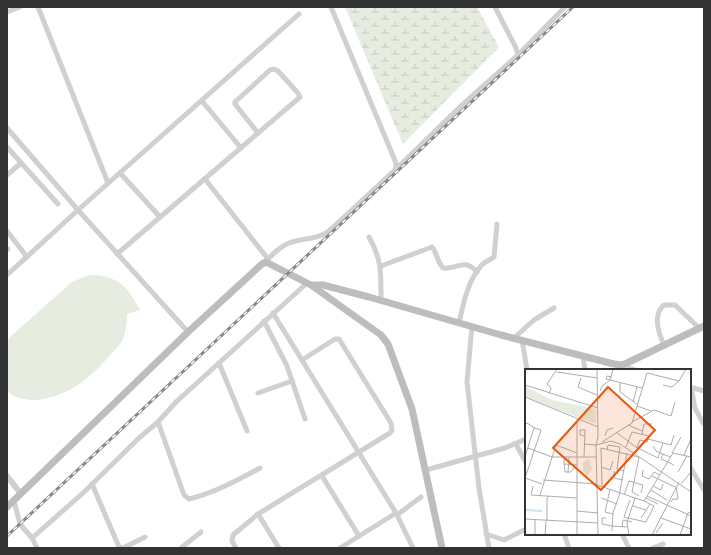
<svg xmlns="http://www.w3.org/2000/svg" width="711" height="555" viewBox="0 0 711 555" font-family="'Archivo Narrow',sans-serif">
  <defs>
    <pattern id="wetland-marsh" width="20" height="14" patternUnits="userSpaceOnUse"><rect width="20" height="14" fill="#e6ecdf"/><path d="M1 5h8M5 5V1M11 12h8M15 12V8" fill="none" stroke="#c6cbc0"/></pattern>
  </defs>
  <rect width="100%" height="100%" fill="#fff"/>
  <polygon fill="url(#wetland-marsh)" points="345,7 477,7 499,47 403,144"/>
  <path fill="#e6ecdf" d="M89,275C118,275 128,287 140,310L127,314C127,323 126,332 122,341C119,346 114,351 110,355C91,378 66,398 35,400C26,400 14,398 7,391V343L10,337L72,282Z"/>
  <g fill="none" stroke-linecap="round" stroke-linejoin="round">
    <g stroke="#d0d0d0" stroke-width="5">
      <polyline points="38,7 108,183"/>
      <polyline points="331,7 396,163 396,169"/>
      <polyline points="495,7 516,48 518,55"/>
      <polyline points="7,12 20,7"/>
      <polyline points="202,101 241,148"/>
      <polyline points="7,128 78,210 7,275"/>
      <polyline points="7,147 58,204"/>
      <polyline points="120,173 160,217"/>
      <polyline points="7,175 21,163"/>
      <polyline points="205,179 268,259"/>
      <polyline points="7,231 27,257"/>
      <path d="M369,237C382,259 381,275 381,300"/>
      <polyline points="7,250 8,249"/>
      <polyline points="117,254 299,98 300,97 298,93 278,71 274,69 270,70 235,102 235,104 258,133"/>
      <path d="M264,263C272,255 279,247 289,243C303,238 317,240 329,231L396,169L463,104L518,55L565,7"/>
      <path d="M381,266L432,247C437,252 436,260 443,268C458,270 463,257 477,272"/>
      <polyline points="273,313 396,513 413,548"/>
      <polyline points="264,321 287,366 305,419"/>
      <path d="M459,323C463,305 468,280 481,266C484,262 490,260 494,257L497,224"/>
      <polyline points="472,326 467,382 479,488 489,548"/>
      <polyline points="188,332 78,210 299,14"/>
      <polyline points="514,338 534,320 554,308"/>
      <polyline points="522,340 527,370"/>
      <path d="M664,345C659,334 652,315 664,305H675L699,328"/>
      <polyline points="583,356 585,370"/>
      <polyline points="219,363 247,431"/>
      <polyline points="621,365 635,370"/>
      <polyline points="690,387 704,391"/>
      <polyline points="691,387 695,408 703,423"/>
      <polyline points="258,393 292,381"/>
      <path d="M158,422L184,495L189,499C214,493 238,480 260,468"/>
      <polyline points="516,444 526,463"/>
      <polyline points="690,467 704,490"/>
      <polyline points="426,470 505,448 526,439"/>
      <polyline points="322,476 359,536"/>
      <polyline points="92,484 119,547 123,548 145,537"/>
      <polyline points="14,501 20,524 32,538 37,548"/>
      <polyline points="258,514 279,548"/>
      <polyline points="397,515 421,497"/>
      <polyline points="486,534 504,540 526,529"/>
      <polyline points="564,534 569,548"/>
      <polyline points="622,534 629,548"/>
      <polyline points="32,538 83,493 139,438 158,422 176,402 307,283"/>
      <polyline points="181,548 201,532"/>
      <polyline points="236,548 232,541 233,535 258,514 390,433 392,430 391,423 339,339 335,339 302,360"/>
      <polyline points="340,548 396,513"/>
      <polyline points="653,548 663,544"/>
    </g>
    <polyline stroke="#d0d0d0" stroke-width="6" points="7,476 21,494"/>
    <g stroke="#bdbdbd" stroke-width="7">
      <polyline points="312,285 323,285 369,297 501,335 614,364 621,365 627,363 704,326"/>
      <polyline points="7,507 188,332 262,264 266,262 311,285 381,335 388,344 412,409 442,548"/>
    </g>
    <g stroke="#888" stroke-width="3">
      <polyline id="rail" points="7,536 573,7"/>
    </g>
    <use href="#rail" stroke="#fff" stroke-width="1.5" stroke-dasharray="4.5" stroke-linecap="butt"/>
  </g>
  <g transform="translate(525 369)">
    <rect width="166" height="166" fill="#fff"/>
    <path d="M0,17L27,31L71,40V55L0,28Z" fill="#e6ecdf"/>
    <path d="M62,90L65,91L67,100L62,108L58,102V94Z" fill="#e6ecdf"/>
    <path fill="none" stroke="#cfe2ee" stroke-width="2" d="M0,141L17,142"/>
    <path fill="none" stroke="#adadad" stroke-width="1" d="M32,3L72,9M87,8L82,7L81,10L117,19M56,9L53,18L72,26M95,14V23L112,35M0,16L73,39M138,16L147,18L154,12M75,22L77,17L85,11L88,0M24,25L26,19L22,15L32,0M0,28L73,58M108,33L112,18M112,37L126,42M107,53L129,41L146,47L150,33M52,54V88H71M0,56L2,54L10,59M103,56L117,62M92,64L111,78L133,89L138,74M117,65L119,55H127M80,67L82,61L88,59M123,70L146,76L149,66M77,73L107,54L122,4L154,12L161,0M59,75L71,76M71,76L73,68L72,0M128,77L131,82L145,88M101,78L107,63L124,67L122,73L115,71L112,78M3,79L27,88H52V166M76,79L114,88L107,123L114,127M76,79L77,117M82,81L83,76L95,78L92,100L99,102M147,84L156,68M138,85L136,90L149,96M159,86L166,70M0,88L9,59L16,61L0,109M59,88L60,61H55V66L59,67M41,89L39,90V95L52,96M39,95L40,103H46L50,97M76,98L85,101L88,92M118,101L117,107L124,110L129,103L135,106M89,102V109L98,111M43,103L44,89M153,103L162,87M127,107L150,118M0,109L17,115M18,111L72,115M156,115L166,103M72,116L119,132L148,84L166,88M8,117L6,126L52,129M128,117L136,121L138,115M85,120L80,143L88,145M126,121L142,131M15,126L31,76L52,84M99,126L104,112L118,116L116,124M122,127L166,147M76,129L92,135M121,129L133,135M146,133L148,130H153L151,117M108,137L121,141M52,142L73,144M81,149H77V155L87,157M103,149L121,153L129,137L119,132M103,149L99,148L105,131M116,149L125,135M136,149L166,160M0,150L73,154M22,152V129L24,127M87,157L102,158M97,158L98,151L107,153M87,162L88,144L94,127L102,84M131,164L138,154M10,166V151M20,166L21,152M73,166L71,76L86,72L95,75L166,123M104,166L102,153L110,129M127,166L154,113M155,166L163,144L166,143"/>
    <path fill="#e8590c" fill-opacity="0.15" stroke="#e8590c" stroke-width="2" d="M83,18L130,61L76,121L28,79Z"/>
    <rect width="166" height="166" fill="none" stroke="#333" stroke-width="2"/>
  </g>
  <rect width="711" height="555" fill="none" stroke="#333333" stroke-width="16"/>
</svg>
